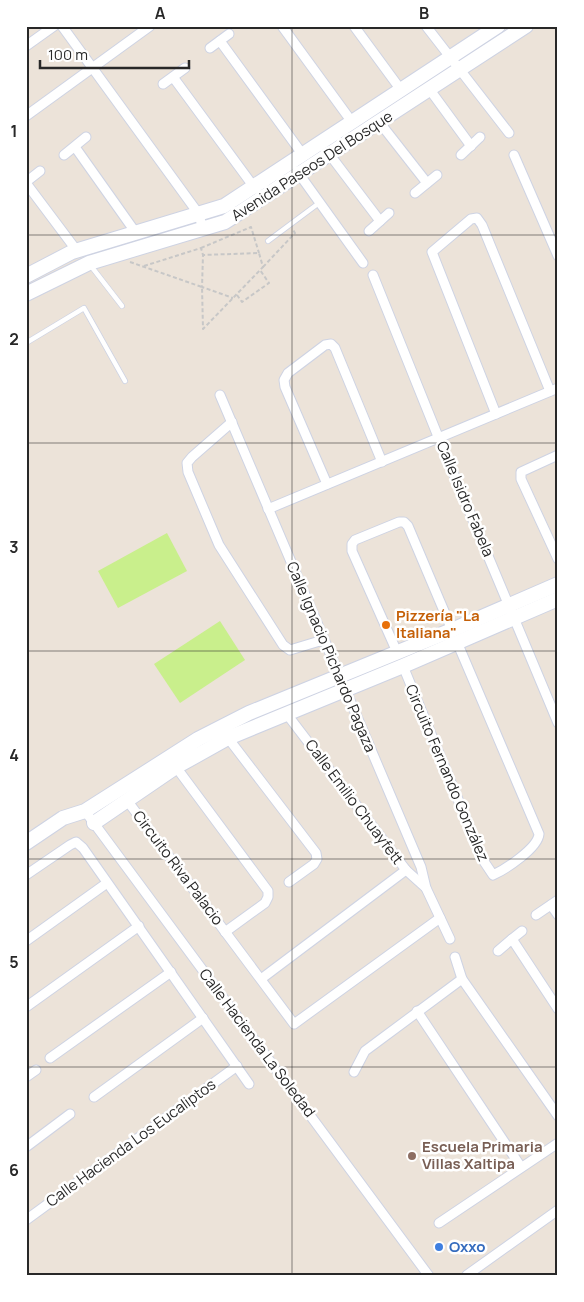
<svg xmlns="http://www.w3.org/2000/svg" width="584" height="1302" viewBox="0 0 584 1302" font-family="Manrope,sans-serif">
  <rect width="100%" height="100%" fill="#ece3d9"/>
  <g fill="#c9ef8c">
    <polygon points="167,533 187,571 118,608 98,571"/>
    <polygon points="220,621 245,660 180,703 154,664"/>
  </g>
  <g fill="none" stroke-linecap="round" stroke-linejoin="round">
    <g stroke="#ced3e3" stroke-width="6">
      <g id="lane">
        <polyline points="268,241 319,203"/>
        <polyline points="91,266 122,306"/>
        <polyline points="26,343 84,308 125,381"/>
      </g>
    </g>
    <g stroke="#ced3e3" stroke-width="11">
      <g id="street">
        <polyline points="62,26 198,213 203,228"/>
        <polyline points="282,26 352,122"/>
        <polyline points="354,26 401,90"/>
        <polyline points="426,26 509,133"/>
        <polyline points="220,41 303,155"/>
        <polyline points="26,46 54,26"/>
        <polyline points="210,48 229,34"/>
        <polyline points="173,77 254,187"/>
        <polyline points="163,84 185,68"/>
        <polyline points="430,90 471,146"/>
        <polyline points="26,116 150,26"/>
        <polyline points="380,123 427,183"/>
        <polyline points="75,147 136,233"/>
        <polyline points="64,155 86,137"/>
        <polyline points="330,155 380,221"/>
        <polyline points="461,155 480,137"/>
        <polyline points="514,155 558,256"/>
        <polyline points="297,171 363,263"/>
        <polyline points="26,182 40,171"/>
        <polyline points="26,183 77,251"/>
        <polyline points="415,193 437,175"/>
        <polyline points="369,231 389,213"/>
        <polyline points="373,275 439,439 558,723"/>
        <polyline points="220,395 421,867 426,888 450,939"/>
        <polyline points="496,414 432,252 471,219 477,218 482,225 550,391"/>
        <polyline points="232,422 192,457 187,463 188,472 219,545 283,645 290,650 323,640"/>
        <polyline points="558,455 521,472 521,479 558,559"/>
        <polyline points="327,484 285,387 284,380 288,373 325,345 331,344 335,348 382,462"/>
        <polyline points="268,509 558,388"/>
        <polyline points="397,652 352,551 352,544 355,540 399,522 404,522 408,526 452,630"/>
        <path d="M403,666L483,860L493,875C506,869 538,848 539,834L457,642"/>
        <polyline points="286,713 406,870 426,888"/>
        <polyline points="228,738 316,853 317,859 314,864 289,882"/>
        <polyline points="176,767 268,891 268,897 265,903 225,932"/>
        <polyline points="126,799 294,1024 440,918"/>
        <polyline points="85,811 429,1276"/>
        <polyline points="26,875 70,845 76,842 83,848 249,1084"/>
        <polyline points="551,905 558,915"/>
        <polyline points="536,915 558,900"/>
        <polyline points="522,931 512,939 558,1009"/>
        <polyline points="26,941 107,883"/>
        <polyline points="498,951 512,939"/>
        <polyline points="455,957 462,979 558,1116"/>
        <polyline points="261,979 406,870"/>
        <polyline points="26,1007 139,926"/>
        <polyline points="417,1011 521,1167"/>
        <polyline points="50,1058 171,972"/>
        <polyline points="354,1072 365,1051 462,979"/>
        <polyline points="26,1077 36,1070"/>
        <polyline points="94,1097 203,1018"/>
        <polyline points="26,1147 70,1114"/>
        <polyline points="26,1220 237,1066"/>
        <polyline points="439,1223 558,1143"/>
        <polyline points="467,1275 558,1210"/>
      </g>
    </g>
    <g stroke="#ced3e3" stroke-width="16">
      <g id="secondary">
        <polyline points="26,276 72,252 224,206 498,26"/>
        <polyline points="26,294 89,263 225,222 526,26"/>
        <polyline points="94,823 176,767 228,738 403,666 558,599"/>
        <polyline points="26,843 63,818 85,811 198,739 249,713 452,630 558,584"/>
      </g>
    </g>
    <g stroke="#c7c7c7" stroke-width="2" stroke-dasharray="4 2.5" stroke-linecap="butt">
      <polyline points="201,248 251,227 259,253"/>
      <polyline points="130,262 202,287 203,329 263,267 259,253 203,255 202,287 233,298"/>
      <polyline points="144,266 201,248 203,255"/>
      <polyline points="263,267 295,233 293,230"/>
      <polyline points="237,295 242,302 269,283 260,270"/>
    </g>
    <use href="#lane" stroke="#fff" stroke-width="4.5"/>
    <use href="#street" stroke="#fff" stroke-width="9"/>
    <use href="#secondary" stroke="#fff" stroke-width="14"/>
  </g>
  <path fill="none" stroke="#282828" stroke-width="1" stroke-opacity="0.55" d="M292,26V1276M26,235H558M26,443H558M26,651H558M26,859H558M26,1067H558"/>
  <circle fill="#e8710a" stroke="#fff" stroke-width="2" cx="386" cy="625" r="5"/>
  <circle fill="#8d6e63" stroke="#fff" stroke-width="2" cx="412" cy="1156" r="5"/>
  <circle fill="#3f7fe0" stroke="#fff" stroke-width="2" cx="439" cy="1247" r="5"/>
  <g text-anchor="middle" stroke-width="5" stroke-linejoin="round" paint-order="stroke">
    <g font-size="15" fill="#282828" stroke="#fff">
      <text transform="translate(312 166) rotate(-33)" y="5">Avenida Paseos Del Bosque</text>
      <text transform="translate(465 499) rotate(67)" y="5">Calle Isidro Fabela</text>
      <text transform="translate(331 657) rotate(67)" y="5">Calle Ignacio Pichardo Pagaza</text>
      <text transform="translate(447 773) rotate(67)" y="5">Circuito Fernando González</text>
      <text transform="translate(354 802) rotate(53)" y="5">Calle Emilio Chuayfett</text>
      <text transform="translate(178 868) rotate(53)" y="5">Circuito Riva Palacio</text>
      <text transform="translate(257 1043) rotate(53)" y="5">Calle Hacienda La Soledad</text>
      <text transform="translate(131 1143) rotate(-36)" y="5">Calle Hacienda Los Eucaliptos</text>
    </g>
    <g font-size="15" font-weight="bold" fill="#c56008" stroke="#fff" text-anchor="start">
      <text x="396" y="621">Pizzería "La<tspan x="396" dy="17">Italiana"</tspan></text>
    </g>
    <g font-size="15" font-weight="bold" fill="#785e54" stroke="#fff" text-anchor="start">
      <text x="422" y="1152">Escuela Primaria<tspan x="422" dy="17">Villas Xaltipa</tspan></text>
    </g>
    <g font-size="15" font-weight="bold" fill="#366cbe" stroke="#fff" text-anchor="start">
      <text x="449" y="1252">Oxxo</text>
    </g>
  </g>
  <rect width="584" height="1302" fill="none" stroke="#ffffff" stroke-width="55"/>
  <path d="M40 60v8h149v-8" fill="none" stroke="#282828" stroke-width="2.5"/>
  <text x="48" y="60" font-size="15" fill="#282828" stroke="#ffffff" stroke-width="4" paint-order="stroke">100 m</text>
  <rect x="28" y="28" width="528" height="1246" fill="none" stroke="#282828" stroke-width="2"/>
  <g font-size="16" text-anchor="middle" font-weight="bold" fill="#282828">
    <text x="160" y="19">A</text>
    <text x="424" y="19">B</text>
    <text x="14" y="137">1</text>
    <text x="14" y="345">2</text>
    <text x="14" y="553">3</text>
    <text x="14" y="761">4</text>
    <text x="14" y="968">5</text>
    <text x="14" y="1176">6</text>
  </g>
</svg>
